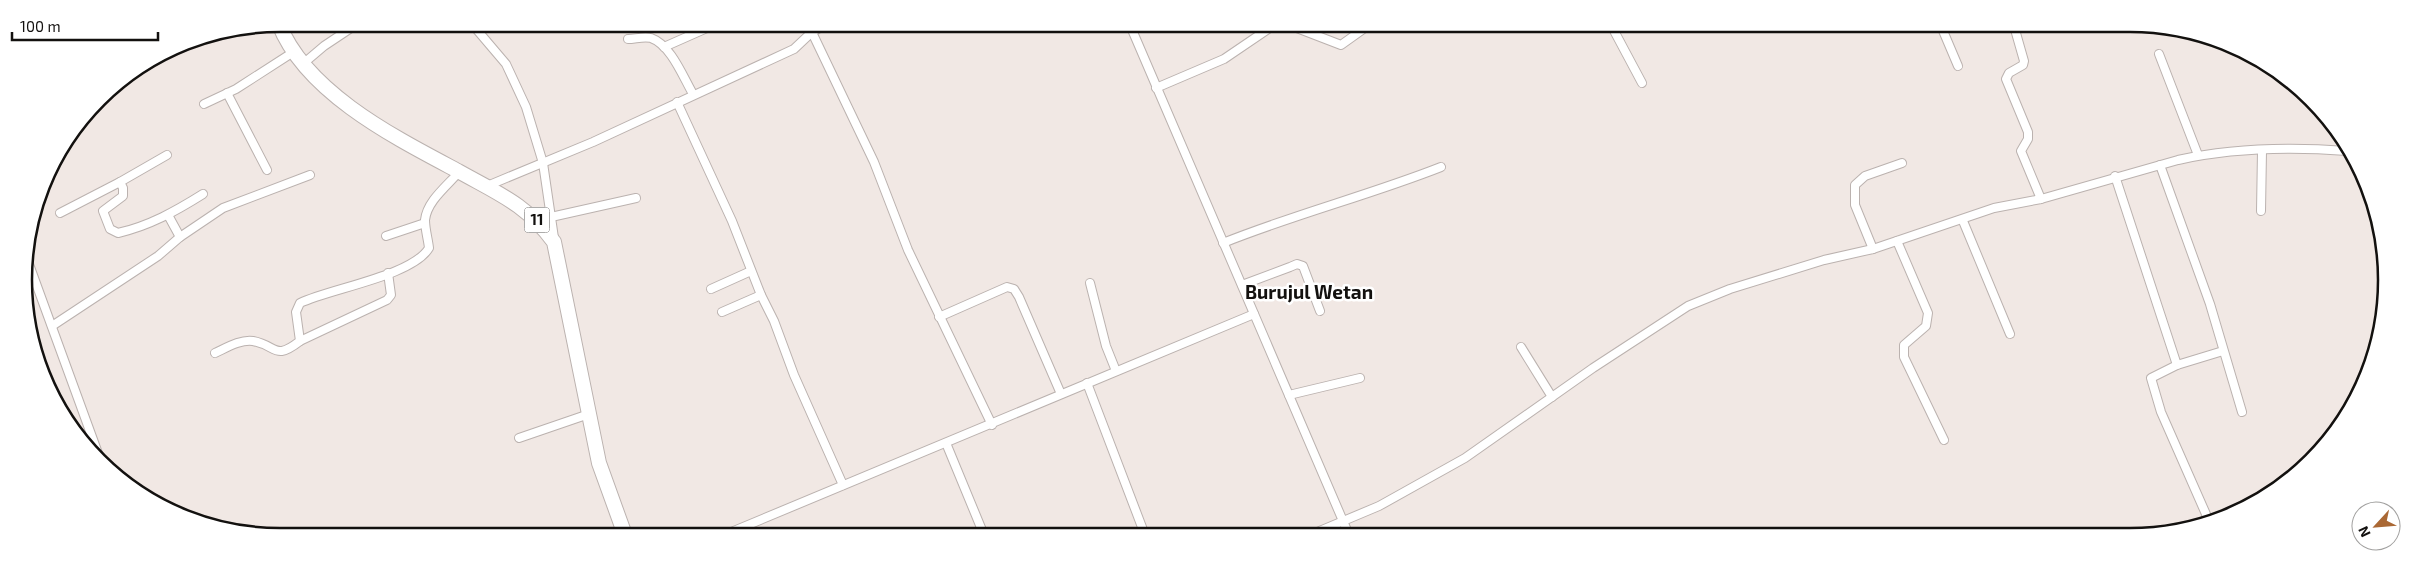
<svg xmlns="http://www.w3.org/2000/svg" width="2411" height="561" viewBox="0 0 2411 561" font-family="'Exo 2',sans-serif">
  <rect width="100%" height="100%" fill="#f1e8e4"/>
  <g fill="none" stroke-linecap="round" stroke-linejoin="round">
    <g stroke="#bbb2af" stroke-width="10">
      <g id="street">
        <polyline points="472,24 506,64 526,107 543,163 554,238"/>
        <polyline points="808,24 874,162 908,250 992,425"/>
        <polyline points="1130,25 1349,535"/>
        <polyline points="1289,25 1341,45 1369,25"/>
        <polyline points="1611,25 1642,83"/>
        <polyline points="1941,26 1958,66"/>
        <polyline points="2014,26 2024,61 2023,65 2009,73 2006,79 2028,132 2028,139 2021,151 2041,199"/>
        <path d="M628,39C635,39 644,36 651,38C671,45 683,77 693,94"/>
        <polyline points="664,47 716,24"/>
        <polyline points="2159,54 2198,155"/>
        <polyline points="304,63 324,46 357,24"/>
        <polyline points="1156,88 1224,59 1274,25"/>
        <polyline points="227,93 267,170"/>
        <polyline points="677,102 732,221 761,295 774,321 794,375 843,485"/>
        <polyline points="204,104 236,89 295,51"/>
        <polyline points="2160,165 2210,304 2242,412"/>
        <polyline points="2115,176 2177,365"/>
        <polyline points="120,182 167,155"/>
        <polyline points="487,186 593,142 794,49 812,32 827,24"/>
        <polyline points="2261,211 2262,151"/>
        <path d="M60,213L120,182L123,188V196L103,211L110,229L118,233C149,226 176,211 203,194"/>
        <polyline points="168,215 180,237"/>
        <polyline points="551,217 636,198"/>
        <polyline points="1963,221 2010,334"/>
        <polyline points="386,236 425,223"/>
        <polyline points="1897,241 1928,313 1926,326 1904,345 1904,357 1944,440"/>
        <path d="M1223,243C1295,214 1370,195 1441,167"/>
        <polyline points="1873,249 1855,205 1855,185 1865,176 1902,163"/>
        <polyline points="26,256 99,456"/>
        <polyline points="1090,283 1106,346 1116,371"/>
        <polyline points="1242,285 1290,267 1297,264 1303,266 1320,311"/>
        <polyline points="711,289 751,271"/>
        <polyline points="722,312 761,295"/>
        <polyline points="939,317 1007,287 1014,289 1019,297 1061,394"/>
        <polyline points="52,326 158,256 180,237 223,208 310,175"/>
        <polyline points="300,341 387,300 391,295 388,273"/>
        <polyline points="1521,347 1552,397"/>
        <path d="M215,353C226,348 241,339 253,341C278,346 274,361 300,341L296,312L300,303C332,288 412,276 429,248C428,239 425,229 425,220C427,201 447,186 459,172"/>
        <polyline points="1087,383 1145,535"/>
        <polyline points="1289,395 1360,378"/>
        <polyline points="519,438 589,414"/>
        <polyline points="946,443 984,535"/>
        <polyline points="2209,521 2161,412 2151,378 2177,365 2223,351"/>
        <polyline points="724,535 1254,314"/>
        <path d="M1310,535L1379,506L1465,458L1593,368L1688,306L1730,289L1824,260L1873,249L1994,208L2041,199L2178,160C2232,148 2292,147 2347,151"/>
      </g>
    </g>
    <g stroke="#bbb2af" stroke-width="16">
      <path id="highway" d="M279,24C306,93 396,138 458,171C499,194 526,204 554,242L599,463L625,535"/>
    </g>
    <use href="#street" stroke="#fff" stroke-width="8"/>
    <use href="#highway" stroke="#fff" stroke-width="14"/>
  </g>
  <g text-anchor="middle" stroke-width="5" stroke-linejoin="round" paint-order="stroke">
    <rect fill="#fff" stroke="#5a5857" stroke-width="1" x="524.5" y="207.5" width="25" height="25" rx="4"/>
    <g font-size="15" font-weight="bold" fill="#13110f">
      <text x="537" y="225">11</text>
    </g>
    <g font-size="19" font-weight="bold" fill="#13110f" stroke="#fff">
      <text x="1309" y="299">Burujul Wetan</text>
    </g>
  </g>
  <path d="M0 0H2411V561H0ZM280 32H2130A248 248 0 0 1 2378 280V280A248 248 0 0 1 2130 528H280A248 248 0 0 1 32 280V280A248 248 0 0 1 280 32Z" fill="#fff" fill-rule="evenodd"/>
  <path fill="none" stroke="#13110f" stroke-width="2.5" d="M280 32H2130A248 248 0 0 1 2378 280V280A248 248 0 0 1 2130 528H280A248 248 0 0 1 32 280V280A248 248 0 0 1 280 32Z"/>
  <g transform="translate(2376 526) rotate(244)"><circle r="24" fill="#ffffff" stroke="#a1a09f"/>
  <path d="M0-4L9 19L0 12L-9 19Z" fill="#aa6834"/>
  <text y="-8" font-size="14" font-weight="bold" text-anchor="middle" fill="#13110f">N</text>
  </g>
  <path d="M12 32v8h146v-8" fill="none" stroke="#13110f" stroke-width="2.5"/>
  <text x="20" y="32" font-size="15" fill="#13110f" stroke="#ffffff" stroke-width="4" paint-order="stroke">100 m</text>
</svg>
